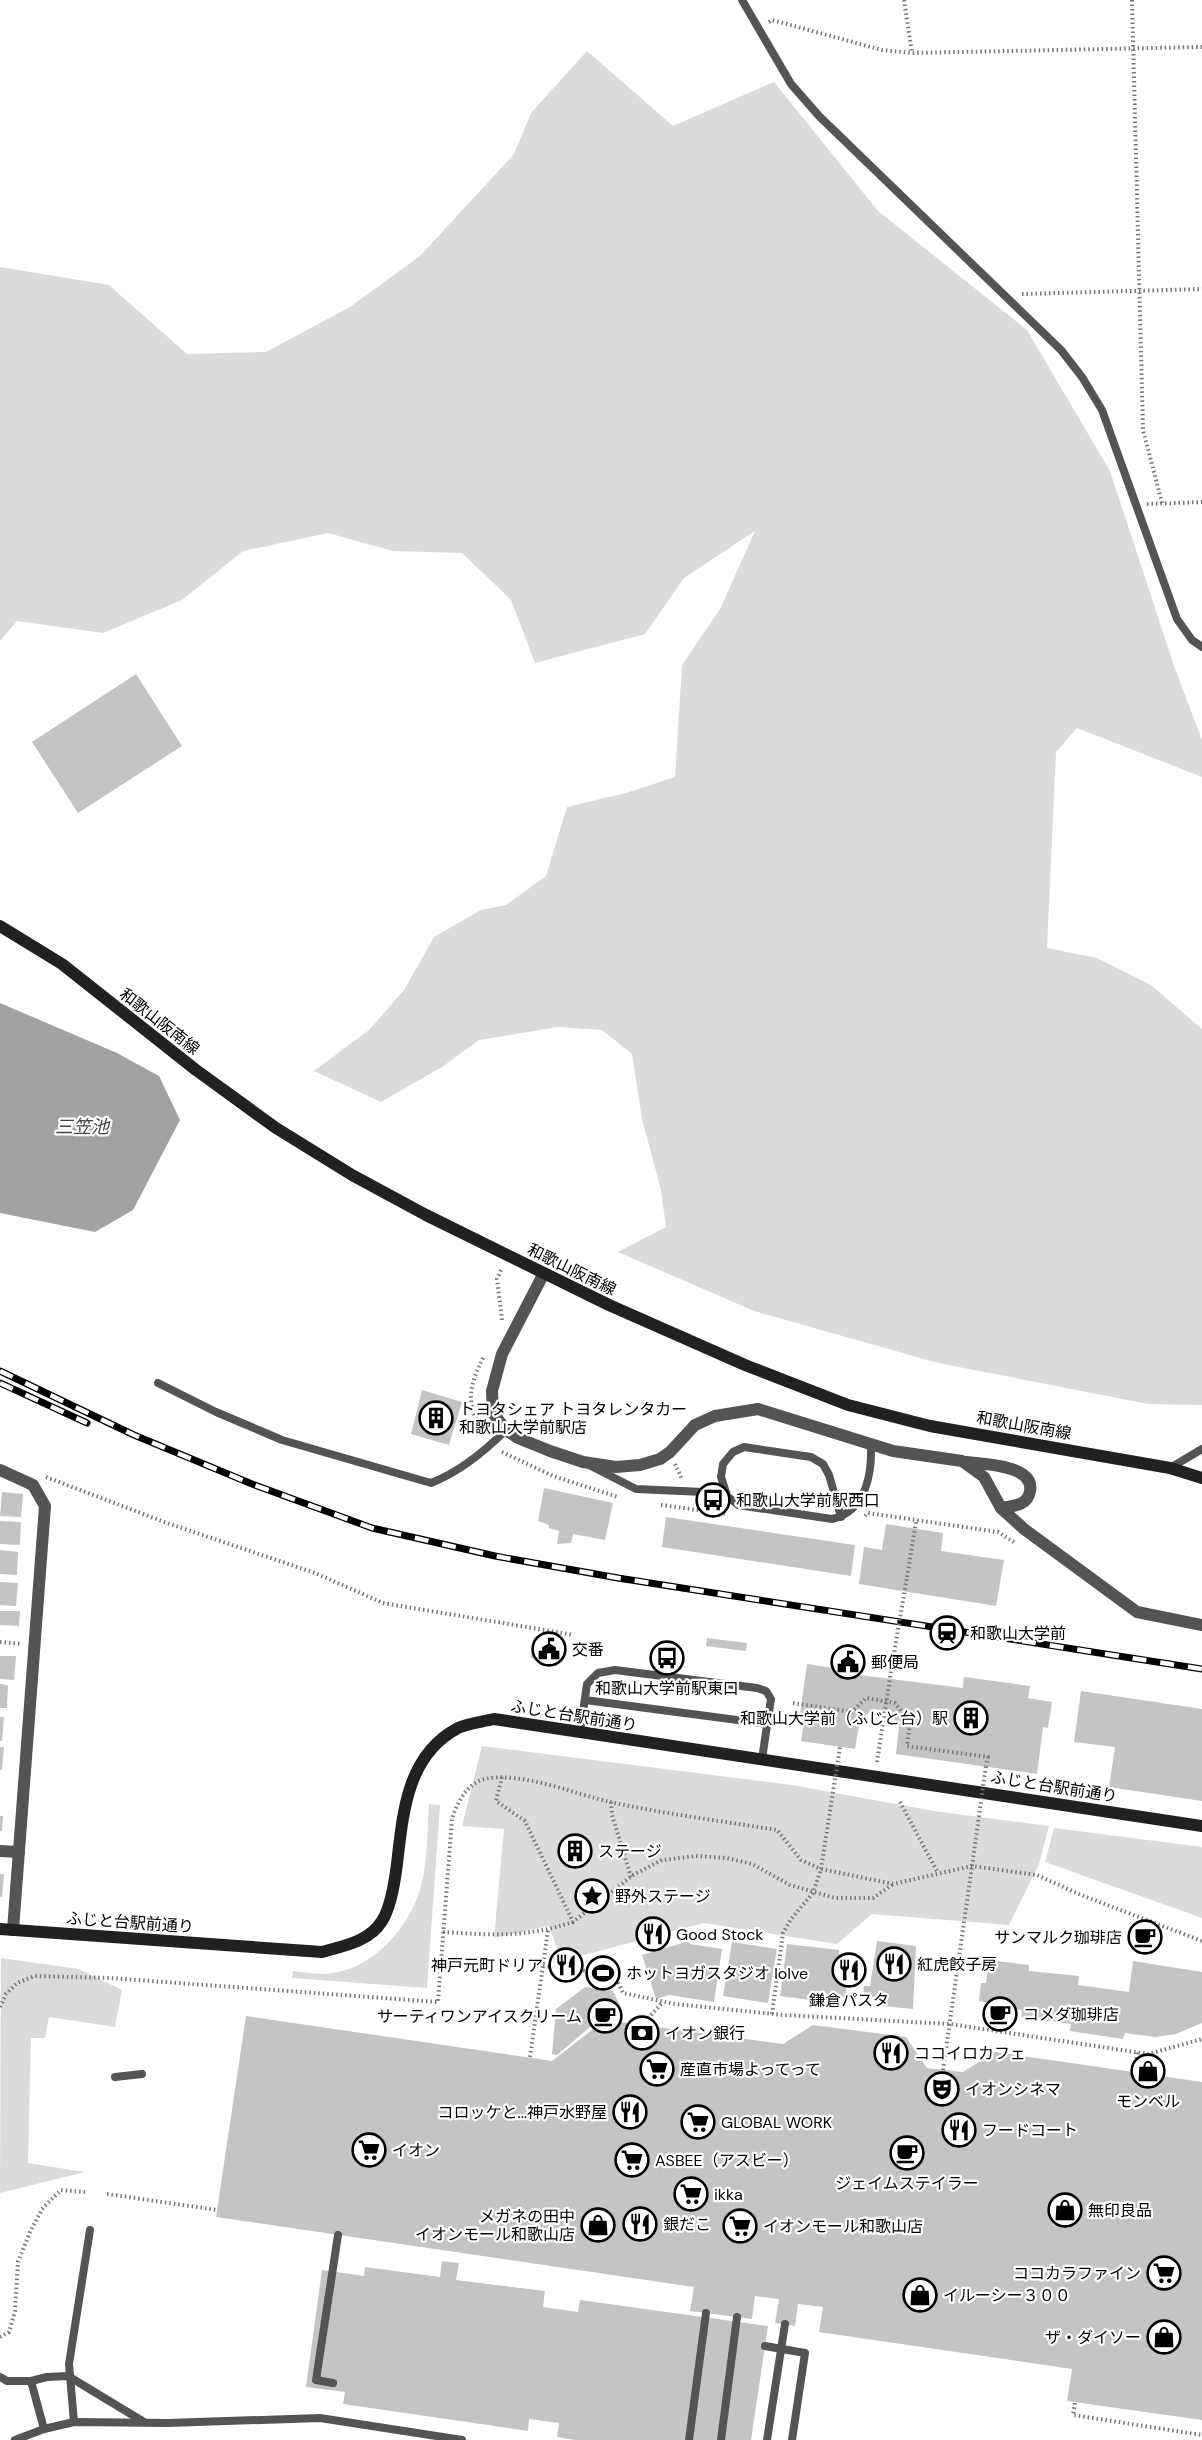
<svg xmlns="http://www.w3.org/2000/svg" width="1202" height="2440" viewBox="0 0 1202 2440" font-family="'DM Sans','Noto Sans JP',sans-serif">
  <rect width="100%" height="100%" fill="#fff"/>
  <g fill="#dbdbdb">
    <polygon points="587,51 673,126 774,82 878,211 1027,330 1110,471 1173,663 1202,740 1202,777 1077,728 1056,752 1047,948 1097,958 1151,985 1202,1029 1202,1405 1148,1404 938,1363 754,1311 618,1252 666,1227 661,1190 642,1119 632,1054 602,1030 558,1027 479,1040 442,1067 381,1102 314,1071 369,1030 404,990 434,937 481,910 506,905 546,876 567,807 626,793 675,777 682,665 720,609 755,531 684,578 645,634 535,663 511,600 462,553 393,551 328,533 243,551 182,600 103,633 17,621 0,641 0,267 109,285 187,354 266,352 350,307 420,256 514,154 531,113"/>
    <polygon points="482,1746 792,1785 934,1811 1049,1826 1039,1864 1009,1925 872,1914 837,1944 704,1923 562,1961 549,1926 494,1938 504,1829 462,1826"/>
    <path d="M429,1804L440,1805L427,1988L292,1978L293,1971C303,1972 314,1974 325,1974C373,1971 412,1926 422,1882C428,1857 427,1829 429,1804Z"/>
    <polygon points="1054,1828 1202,1847 1202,1918 1045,1862"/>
    <polygon points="1,1958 79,1969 122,1990 115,2027 49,2017 45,2038 31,2038 28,2163 85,2172 0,2193"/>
  </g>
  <polygon fill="#a2a2a2" points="0,1003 117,1053 159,1076 180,1120 133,1210 95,1232 0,1213"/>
  <g fill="#c4c4c4">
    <polygon points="136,674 182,746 78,813 32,742"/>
    <polygon points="422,1390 462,1402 449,1445 411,1434"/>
    <polygon points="544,1488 613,1503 605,1540 573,1534 571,1543 557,1544 559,1531 549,1528 549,1525 538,1521"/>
    <polygon points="2,1492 23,1494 21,1517 0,1516"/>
    <polygon points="666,1517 855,1545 851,1576 662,1547"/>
    <polygon points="0,1521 21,1522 20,1545 0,1544"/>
    <polygon points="886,1524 943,1533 941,1551 1004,1560 996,1606 859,1584 864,1547 882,1550"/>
    <polygon points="0,1550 18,1552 17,1575 0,1574"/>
    <polygon points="0,1582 18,1583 16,1606 0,1605"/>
    <polygon points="0,1611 20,1611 19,1626 0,1625"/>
    <polygon points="534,1637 566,1641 563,1662 531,1658"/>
    <polygon points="707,1638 747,1643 746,1651 706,1646"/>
    <polygon points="0,1656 16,1656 14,1680 0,1679"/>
    <polygon points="807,1664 840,1669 840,1665 860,1668 859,1675 963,1688 964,1677 1030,1686 1028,1698 1052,1702 1048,1728 1043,1727 1037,1774 896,1754 899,1726 889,1711 873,1709 860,1720 855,1749 801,1741 805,1715 800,1714"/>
    <polygon points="0,1684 8,1685 7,1708 0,1708"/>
    <polygon points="1081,1691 1202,1709 1202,1801 1109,1787 1115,1747 1074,1742"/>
    <polygon points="0,1717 4,1717 2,1741 0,1741"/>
    <polygon points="0,1747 4,1747 2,1770 0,1770"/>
    <polygon points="0,1816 3,1816 2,1831 0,1831"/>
    <polygon points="587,1840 591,1852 564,1862 560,1849"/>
    <polygon points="0,1874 4,1874 2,1897 0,1897"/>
    <polygon points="689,1941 690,1944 722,1949 714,2002 669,1995 656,1999 642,1955"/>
    <polygon points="877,1941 916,1946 913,2009 882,2006 882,1998 863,1996 864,1986 870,1986"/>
    <polygon points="732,1942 777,1949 768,2003 723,1996"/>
    <polygon points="787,1944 839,1950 839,1954 863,1957 859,1983 847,1983 845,1998 833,1996 832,2003 780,1996"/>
    <polygon points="989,1960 1029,1965 1029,1971 1079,1976 1078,1985 1129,1992 1133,1961 1202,1972 1202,2023 1176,2034 1155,2037 1125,2033 1123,2039 1070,2031 1071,2024 1021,2017 1022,2010 979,2001 981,1983 986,1983"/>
    <polygon points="585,1987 613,1991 621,2008 622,2018 603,2016 557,2055 552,2054 556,2009"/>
    <polygon points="246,2016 552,2061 605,2020 783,2044 813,2025 906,2037 927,2068 963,2072 995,2052 1202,2082 1202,2420 1067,2401 1072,2369 819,2332 823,2307 798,2304 795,2326 775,2323 779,2299 755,2296 752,2319 690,2311 694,2287 216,2217"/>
    <polygon points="442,2261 459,2263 456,2280 545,2291 543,2307 578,2312 580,2300 768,2326 751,2440 575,2440 557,2437 559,2423 529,2419 528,2431 343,2404 345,2392 306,2387 322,2270 364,2276 365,2267 440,2277"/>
  </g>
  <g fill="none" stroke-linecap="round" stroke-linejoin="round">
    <g stroke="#767676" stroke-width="4" stroke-dasharray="1.5 3" stroke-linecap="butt">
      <polyline points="904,0 912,53"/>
      <polyline points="1132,0 1143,430 1162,503"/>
      <polyline points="769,22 772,20 882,50 912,53 1202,47"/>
      <polyline points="1022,294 1202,289"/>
      <polyline points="1147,504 1202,502"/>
      <polyline points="502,1320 497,1279 502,1268"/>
      <path d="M483,1436C466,1403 468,1388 484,1356"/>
      <polyline points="502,1452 553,1476 618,1497"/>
      <polyline points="675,1464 682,1479"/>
      <polyline points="46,1477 167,1523 315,1573 383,1603 574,1635"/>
      <polyline points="661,1505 728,1514"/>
      <polyline points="865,1516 868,1513 998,1532 1014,1542"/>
      <polyline points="907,1577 916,1521"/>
      <polyline points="0,1642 22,1644"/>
      <polyline points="793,1703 852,1712 866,1698 895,1703 910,1723 907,1746 988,1757 986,1766"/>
      <polyline points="877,1762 892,1665"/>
      <polyline points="502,1777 496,1801 525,1821 573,1922 633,1875 662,1860 696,1856 727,1858 752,1864 790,1885 835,1898 873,1898 892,1885"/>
      <polyline points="611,1802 612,1815 631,1877"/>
      <polyline points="900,1802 938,1873"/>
      <path d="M443,1932C493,1935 525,1938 573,1922"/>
      <polyline points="543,1966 614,1974 623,1993 675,2004 783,2015 950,2024 1148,2054 1202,2039"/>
      <path d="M0,2007L6,1994L17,1983L35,1976L110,1978L438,2002L452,1819C457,1803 467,1783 485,1779C519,1771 576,1794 610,1802C665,1814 722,1821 777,1830L801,1860L821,1869"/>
      <polyline points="772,2014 783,1933 791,1919 813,1893 821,1869 893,1884 972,1866 1037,1875 1081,1895 1202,1941"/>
      <polyline points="642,2025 663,2002"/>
      <polyline points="530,2057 548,1930"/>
      <polyline points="943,2070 972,1866"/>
      <polyline points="1135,2072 1137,2052"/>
      <polyline points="107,2194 217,2210"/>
      <polyline points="0,2337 9,2332 15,2311 18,2262 30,2232 42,2209 61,2190 85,2192"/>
      <polyline points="1075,2403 1073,2415 1202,2435"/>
    </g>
    <g stroke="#545454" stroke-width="8">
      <polyline points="742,0 791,84 819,116 1061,350 1082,377 1102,410 1177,619 1192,640 1202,647"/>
      <path d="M158,1383L216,1412L282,1440L431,1483C459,1472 484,1452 506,1430"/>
      <polyline points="591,1466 636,1489 726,1493"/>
      <polyline points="1170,1468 1202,1449"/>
      <path d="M841,1517L829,1475L823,1464L811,1457L744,1447L733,1452L723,1464L721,1477L727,1496L738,1505L832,1519C866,1511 872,1474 871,1444"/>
      <polyline points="585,1700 768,1724"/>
      <polyline points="580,1733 587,1684 598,1673 615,1670 757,1688 766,1691 771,1699 762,1759"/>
      <polyline points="115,2077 142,2074"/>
      <polyline points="765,2346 805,2353 792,2440"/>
      <polyline points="0,2377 7,2381 31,2381 47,2377 68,2376 144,2422"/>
      <polyline points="31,2381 44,2429"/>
      <polyline points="333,2383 316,2380 338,2235"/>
      <polyline points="74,2422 69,2364 90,2230"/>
      <polyline points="15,2440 44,2429 74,2422 168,2423 320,2418 462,2440"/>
      <polyline points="689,2440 706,2313"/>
      <polyline points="721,2440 737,2317"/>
    </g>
    <g stroke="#545454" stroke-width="12">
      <polyline points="544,1273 502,1354 492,1391 493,1413 506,1430 518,1438 550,1451 583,1462 616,1467 640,1465 660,1459 670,1452 695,1425 715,1416 758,1409 893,1451 962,1461 984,1477 1001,1508 1024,1529 1137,1612 1202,1625"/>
      <path d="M966,1462C983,1464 1035,1465 1030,1491C1028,1506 1012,1506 1001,1508"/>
      <polyline points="0,1470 33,1485 45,1506 13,1930"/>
      <polyline points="0,1851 19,1852"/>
    </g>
    <g stroke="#212121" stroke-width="12">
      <polyline points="0,926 62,964 196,1070 276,1128 352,1175 426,1215 609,1305 745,1365 848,1405 930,1426 1170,1468 1202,1478"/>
      <path d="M0,1929L322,1952C343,1946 369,1942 382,1921C391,1907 395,1880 397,1864C403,1812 407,1755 458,1728C468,1723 482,1722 494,1719L1202,1826"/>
    </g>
    <g stroke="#000" stroke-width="7">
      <g id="rail">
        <polyline points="0,1371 134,1435 252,1484 372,1528 495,1556 618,1578 1202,1669"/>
        <polyline points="0,1383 87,1423"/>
      </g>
    </g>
    <use href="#rail" stroke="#fff" stroke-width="4.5" stroke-dasharray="14" stroke-linecap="butt"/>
    <g stroke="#767676" stroke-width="4" stroke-dasharray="1.5 3" stroke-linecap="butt">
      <polyline points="892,1665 907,1577"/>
      <polyline points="972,1866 986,1766"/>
      <polyline points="821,1869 840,1747"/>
    </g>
    <polyline stroke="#545454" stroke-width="8" points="767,2440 785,2324"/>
  </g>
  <defs>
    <g id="building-ring" transform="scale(1.725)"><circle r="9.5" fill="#fff" stroke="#000" stroke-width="1.5"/><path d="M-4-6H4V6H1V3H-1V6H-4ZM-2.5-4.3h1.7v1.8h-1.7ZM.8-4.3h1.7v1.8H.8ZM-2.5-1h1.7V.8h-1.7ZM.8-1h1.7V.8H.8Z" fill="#000"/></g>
    <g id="bus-ring" transform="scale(1.725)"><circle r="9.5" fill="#fff" stroke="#000" stroke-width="1.5"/><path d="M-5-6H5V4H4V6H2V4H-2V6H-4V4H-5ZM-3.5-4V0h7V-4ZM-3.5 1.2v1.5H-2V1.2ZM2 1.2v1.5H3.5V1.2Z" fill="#000"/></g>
    <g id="station-ring" transform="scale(1.725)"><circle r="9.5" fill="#fff" stroke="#000" stroke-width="1.5"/><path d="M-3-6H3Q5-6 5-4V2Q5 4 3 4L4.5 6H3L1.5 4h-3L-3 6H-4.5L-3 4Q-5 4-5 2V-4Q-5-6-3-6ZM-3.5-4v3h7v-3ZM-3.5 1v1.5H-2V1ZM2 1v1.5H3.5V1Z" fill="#000"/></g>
    <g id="civic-ring" transform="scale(1.725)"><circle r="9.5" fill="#fff" stroke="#000" stroke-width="1.5"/><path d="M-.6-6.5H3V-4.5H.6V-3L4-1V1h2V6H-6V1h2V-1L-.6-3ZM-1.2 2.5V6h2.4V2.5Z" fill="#000"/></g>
    <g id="sight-ring" transform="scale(1.725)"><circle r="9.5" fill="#fff" stroke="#000" stroke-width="1.5"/><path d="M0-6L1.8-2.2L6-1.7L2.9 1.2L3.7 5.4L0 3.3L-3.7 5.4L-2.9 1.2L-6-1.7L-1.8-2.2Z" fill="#000"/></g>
    <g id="restaurant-ring" transform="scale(1.725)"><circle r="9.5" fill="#fff" stroke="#000" stroke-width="1.5"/><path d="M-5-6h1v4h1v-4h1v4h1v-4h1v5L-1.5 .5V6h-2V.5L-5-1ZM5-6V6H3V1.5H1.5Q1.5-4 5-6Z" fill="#000"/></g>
    <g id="cafe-ring" transform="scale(1.725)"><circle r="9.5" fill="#fff" stroke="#000" stroke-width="1.5"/><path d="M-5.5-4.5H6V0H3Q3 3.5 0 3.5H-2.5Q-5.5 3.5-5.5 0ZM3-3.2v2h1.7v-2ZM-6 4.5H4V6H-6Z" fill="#000"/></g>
    <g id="stadium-ring" transform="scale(1.725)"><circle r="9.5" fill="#fff" stroke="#000" stroke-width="1.5"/><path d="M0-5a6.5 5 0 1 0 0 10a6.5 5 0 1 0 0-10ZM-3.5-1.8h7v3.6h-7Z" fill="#000"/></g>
    <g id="bank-ring" transform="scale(1.725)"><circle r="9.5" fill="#fff" stroke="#000" stroke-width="1.5"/><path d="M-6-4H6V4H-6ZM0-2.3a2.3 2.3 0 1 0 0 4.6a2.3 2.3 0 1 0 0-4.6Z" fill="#000"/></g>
    <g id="supermarket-ring" transform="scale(1.725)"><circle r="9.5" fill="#fff" stroke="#000" stroke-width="1.5"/><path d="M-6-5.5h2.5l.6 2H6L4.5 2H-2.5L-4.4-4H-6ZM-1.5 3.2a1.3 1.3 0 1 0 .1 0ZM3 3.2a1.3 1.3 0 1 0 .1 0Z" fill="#000"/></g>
    <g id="shop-ring" transform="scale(1.725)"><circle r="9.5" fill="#fff" stroke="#000" stroke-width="1.5"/><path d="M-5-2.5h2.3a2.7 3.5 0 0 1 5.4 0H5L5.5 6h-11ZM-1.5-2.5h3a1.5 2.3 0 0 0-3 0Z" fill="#000"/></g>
    <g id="theatre-ring" transform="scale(1.725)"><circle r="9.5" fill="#fff" stroke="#000" stroke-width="1.5"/><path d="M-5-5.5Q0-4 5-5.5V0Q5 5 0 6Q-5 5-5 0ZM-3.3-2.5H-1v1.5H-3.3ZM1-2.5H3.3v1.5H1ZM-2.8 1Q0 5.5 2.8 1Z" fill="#000"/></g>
  </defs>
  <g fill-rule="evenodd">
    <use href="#building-ring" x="436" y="1418"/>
    <use href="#bus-ring" x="713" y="1500"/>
    <use href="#station-ring" x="947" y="1633"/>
    <use href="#civic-ring" x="549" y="1649"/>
    <use href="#bus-ring" x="667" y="1658"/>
    <use href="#civic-ring" x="848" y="1662"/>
    <use href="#building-ring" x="971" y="1718"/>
    <use href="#building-ring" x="575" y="1851"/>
    <use href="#sight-ring" x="592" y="1896"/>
    <use href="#restaurant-ring" x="653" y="1934"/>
    <use href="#cafe-ring" x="1145" y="1937"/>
    <use href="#restaurant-ring" x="894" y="1964"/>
    <use href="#restaurant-ring" x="566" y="1965"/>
    <use href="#restaurant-ring" x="849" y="1970"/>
    <use href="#stadium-ring" x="603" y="1973"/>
    <use href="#cafe-ring" x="1000" y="2014"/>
    <use href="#cafe-ring" x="605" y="2016"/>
    <use href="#bank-ring" x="642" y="2033"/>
    <use href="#restaurant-ring" x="891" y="2053"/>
    <use href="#supermarket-ring" x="657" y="2069"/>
    <use href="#shop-ring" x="1148" y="2071"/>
    <use href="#theatre-ring" x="942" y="2089"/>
    <use href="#restaurant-ring" x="630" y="2112"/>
    <use href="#supermarket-ring" x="698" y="2122"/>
    <use href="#restaurant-ring" x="959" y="2130"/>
    <use href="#supermarket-ring" x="369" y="2150"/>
    <use href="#cafe-ring" x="907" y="2153"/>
    <use href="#supermarket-ring" x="632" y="2160"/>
    <use href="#supermarket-ring" x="691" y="2194"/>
    <use href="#shop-ring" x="1065" y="2210"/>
    <use href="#restaurant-ring" x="640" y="2224"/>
    <use href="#shop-ring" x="598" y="2225"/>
    <use href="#supermarket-ring" x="740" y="2226"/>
    <use href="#supermarket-ring" x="1164" y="2273"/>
    <use href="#shop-ring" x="920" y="2295"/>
    <use href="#shop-ring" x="1164" y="2337"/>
  </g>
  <g text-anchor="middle" stroke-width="4.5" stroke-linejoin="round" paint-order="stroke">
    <g font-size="16" fill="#000" stroke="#fff">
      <text transform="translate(160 1021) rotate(38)" y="6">和歌山阪南線</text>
      <text transform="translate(572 1269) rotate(26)" y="6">和歌山阪南線</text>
      <text transform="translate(1024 1425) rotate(10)" y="6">和歌山阪南線</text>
      <text transform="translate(574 1715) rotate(9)" y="6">ふじと台駅前通り</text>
      <text transform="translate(1054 1786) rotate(9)" y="6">ふじと台駅前通り</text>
      <text transform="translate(130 1922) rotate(4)" y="6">ふじと台駅前通り</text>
    </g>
    <g font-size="16" fill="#000" stroke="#fff" text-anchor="start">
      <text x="459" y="1415">トヨタシェア トヨタレンタカー<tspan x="459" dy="18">和歌山大学前駅店</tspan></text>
      <text x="736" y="1506">和歌山大学前駅西口</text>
      <text x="970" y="1639">和歌山大学前</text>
      <text x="572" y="1655">交番</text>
      <text x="871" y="1668">郵便局</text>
      <text x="667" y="1694" text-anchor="middle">和歌山大学前駅東口</text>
      <text x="948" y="1724" text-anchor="end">和歌山大学前（ふじと台）駅</text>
      <text x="598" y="1857">ステージ</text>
      <text x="615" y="1902">野外ステージ</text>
      <text x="676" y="1940">Good Stock</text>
      <text x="1122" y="1943" text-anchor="end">サンマルク珈琲店</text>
      <text x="917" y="1970">紅虎餃子房</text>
      <text x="543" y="1971" text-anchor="end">神戸元町ドリア</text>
      <text x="626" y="1979">ホットヨガスタジオ loIve</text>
      <text x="849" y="2006" text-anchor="middle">鎌倉パスタ</text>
      <text x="1023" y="2020">コメダ珈琲店</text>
      <text x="582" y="2022" text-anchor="end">サーティワンアイスクリーム</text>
      <text x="665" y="2039">イオン銀行</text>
      <text x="914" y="2059">ココイロカフェ</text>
      <text x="680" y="2075">産直市場よってって</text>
      <text x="965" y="2095">イオンシネマ</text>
      <text x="1148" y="2107" text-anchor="middle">モンベル</text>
      <text x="607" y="2118" text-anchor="end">コロッケと...神戸水野屋</text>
      <text x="721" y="2128">GLOBAL WORK</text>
      <text x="982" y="2136">フードコート</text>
      <text x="392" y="2156">イオン</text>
      <text x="655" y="2166">ASBEE（アスビー）</text>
      <text x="907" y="2189" text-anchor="middle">ジェイムステイラー</text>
      <text x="714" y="2200">ikka</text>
      <text x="1088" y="2216">無印良品</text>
      <text x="575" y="2222" text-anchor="end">メガネの田中<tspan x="575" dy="18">イオンモール和歌山店</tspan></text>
      <text x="663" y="2230">銀だこ</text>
      <text x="763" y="2232">イオンモール和歌山店</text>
      <text x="1141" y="2279" text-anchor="end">ココカラファイン</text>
      <text x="943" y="2301">イルーシー３００</text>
      <text x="1141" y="2343" text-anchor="end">ザ・ダイソー</text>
    </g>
    <g font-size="18" font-style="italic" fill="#434343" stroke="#fff">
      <text x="82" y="1133">三笠池</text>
    </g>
  </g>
</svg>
